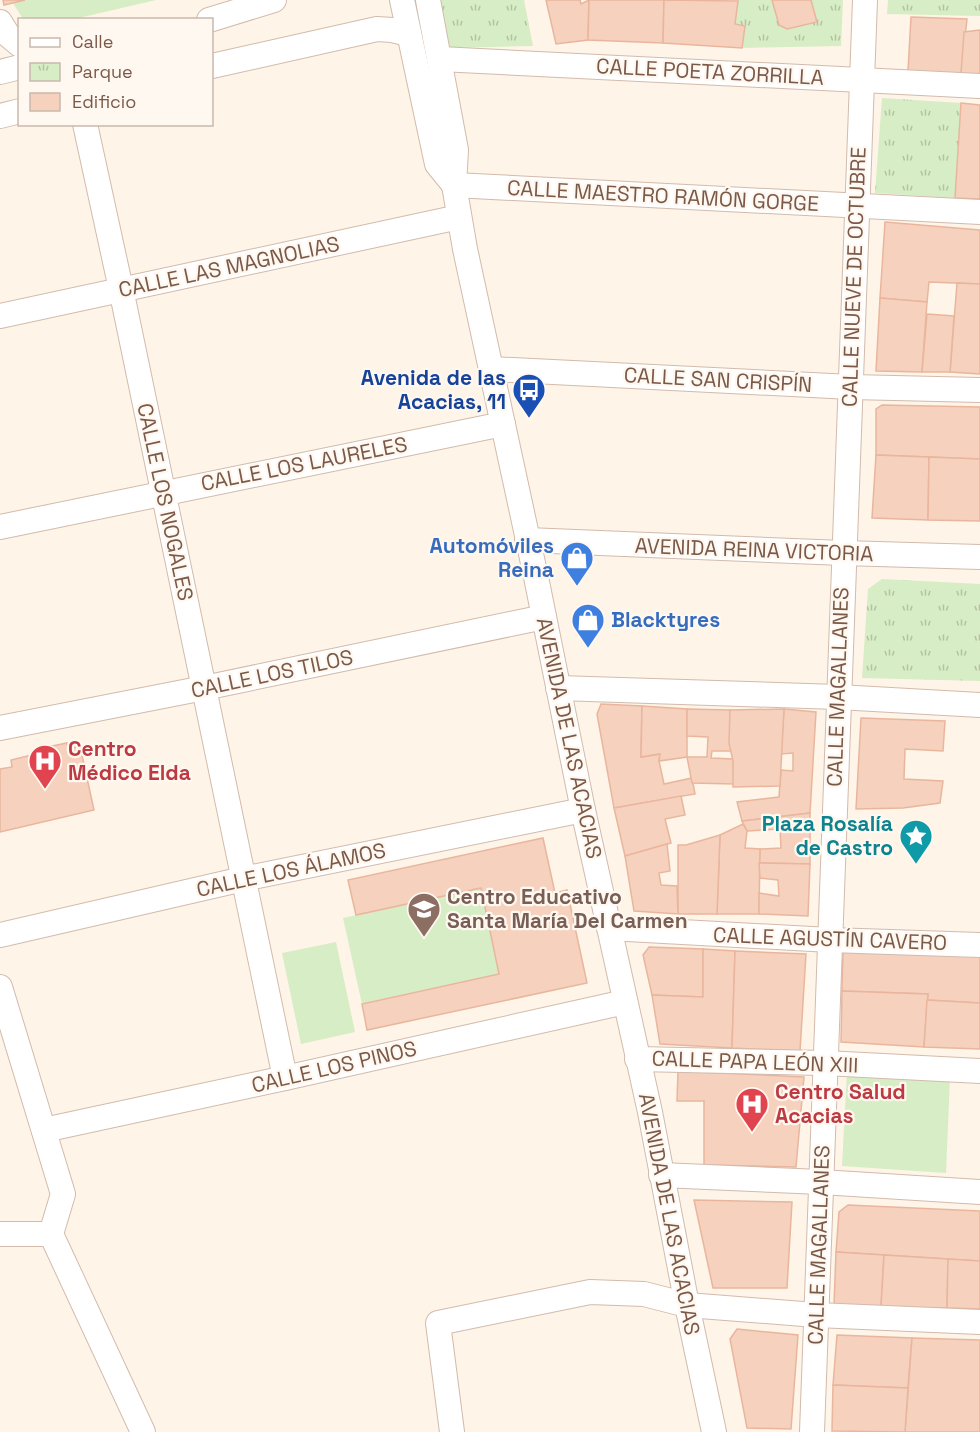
<svg xmlns="http://www.w3.org/2000/svg" width="980" height="1432" viewBox="0 0 980 1432" font-family="'Space Grotesk',sans-serif">
  <defs>
    <pattern id="park-tufts" width="24" height="20" patternUnits="userSpaceOnUse" patternTransform="scale(1.5)"><rect width="24" height="20" fill="#d7edc5"/><path d="M3 7l-1-3M5 7V3M7 7l1-3M15 17l-1-3M17 17v-4M19 17l1-3" fill="none" stroke="#b3c3a2"/></pattern>
  </defs>
  <rect width="100%" height="100%" fill="#fef4e8"/>
  <g fill="#d7edc5">
    <polygon points="26,0 156,0 70,20 23,19 13,3"/>
    <polygon points="481,888 499,974 362,1004 343,918"/>
    <polygon points="336,942 355,1032 301,1044 282,953"/>
    <polygon points="847,1072 950,1078 946,1173 842,1166"/>
  </g>
  <g fill="url(#park-tufts)">
    <polygon points="438,0 524,0 533,46 445,48"/>
    <polygon points="737,0 772,0 779,25 787,29 816,22 811,0 843,0 841,46 742,48 745,26 735,24"/>
    <polygon points="888,0 980,0 980,16 887,14"/>
    <polygon points="882,98 961,103 955,198 875,193"/>
    <polygon points="882,579 980,584 980,681 862,678 868,589"/>
  </g>
  <g fill="#f5d1be" stroke="#e9b69d" stroke-width="1.5">
    <polygon points="3,0 25,0 4,5"/>
    <polygon points="546,0 580,0 581,4 589,0 588,40 556,44"/>
    <polygon points="589,0 664,0 663,43 588,40"/>
    <polygon points="664,0 738,1 735,24 745,26 742,48 663,43"/>
    <polygon points="772,0 811,0 817,22 787,29 779,25"/>
    <polygon points="911,17 967,19 961,74 908,71"/>
    <polygon points="980,30 980,75 961,74 964,32"/>
    <polygon points="961,103 980,105 980,199 955,198"/>
    <polygon points="885,222 980,230 980,284 929,282 927,302 880,298"/>
    <polygon points="957,283 980,284 980,374 950,372"/>
    <polygon points="880,298 927,302 922,372 876,371"/>
    <polygon points="927,314 954,316 950,372 922,372"/>
    <polygon points="882,405 980,407 980,459 876,455 876,409"/>
    <polygon points="876,455 929,457 928,520 872,518"/>
    <polygon points="929,457 980,459 980,521 928,520"/>
    <polygon points="601,704 642,706 641,757 660,754 659,761 664,784 692,778 695,794 614,808 597,714"/>
    <polygon points="642,706 687,709 687,757 659,761 660,754 641,757"/>
    <polygon points="687,709 730,710 731,751 712,751 711,758 733,759 734,784 692,783 687,757 707,757 708,737 687,736"/>
    <polygon points="784,709 816,712 810,813 742,821 737,802 779,797 781,770 793,771 793,753 781,754"/>
    <polygon points="784,709 780,786 733,787 733,761 729,743 730,710"/>
    <polygon points="861,718 945,721 943,751 905,749 904,779 943,781 940,803 903,808 856,809"/>
    <polygon points="67,743 68,749 80,746 94,810 0,832 0,769 12,767 11,760 48,751 47,747"/>
    <polygon points="681,796 685,815 665,819 671,843 625,856 614,808"/>
    <polygon points="810,813 810,864 759,863 760,849 781,848 780,829 747,831 742,821"/>
    <polygon points="743,824 747,831 745,848 760,849 759,914 717,914 720,835"/>
    <polygon points="720,835 717,914 678,914 678,845 686,845"/>
    <polygon points="543,838 555,893 567,890 587,983 367,1030 362,1004 499,974 481,888 356,915 348,880"/>
    <polygon points="667,844 670,871 659,873 661,885 677,886 678,914 634,911 625,856"/>
    <polygon points="759,863 810,864 808,916 759,914 759,893 779,896 778,880 760,878"/>
    <polygon points="649,947 703,949 703,997 652,995 643,955"/>
    <polygon points="703,949 735,951 732,1048 660,1044 652,995 703,997"/>
    <polygon points="735,951 806,954 800,1051 732,1048"/>
    <polygon points="843,951 980,953 980,1003 927,1000 928,994 842,991"/>
    <polygon points="842,991 928,994 924,1047 841,1042"/>
    <polygon points="927,1000 980,1003 980,1049 924,1047"/>
    <polygon points="678,1071 804,1077 796,1167 704,1165 704,1101 677,1101"/>
    <polygon points="694,1200 792,1202 787,1288 713,1288"/>
    <polygon points="848,1205 980,1211 980,1261 836,1252 839,1212"/>
    <polygon points="836,1252 884,1255 881,1307 834,1305"/>
    <polygon points="884,1255 948,1259 947,1308 881,1307"/>
    <polygon points="948,1259 980,1261 980,1309 947,1308"/>
    <polygon points="737,1329 798,1335 791,1429 747,1428 730,1339"/>
    <polygon points="837,1335 912,1338 908,1388 833,1385"/>
    <polygon points="912,1338 980,1340 980,1432 905,1432"/>
    <polygon points="833,1385 908,1388 905,1432 832,1431"/>
  </g>
  <g fill="none" stroke-linecap="round" stroke-linejoin="round">
    <g stroke="#d2bbac" stroke-width="26">
      <g id="minor">
        <polyline points="402,0 437,164 454,185"/>
        <polyline points="428,0 456,150 454,185 465,249 536,577 583,810 650,1112 687,1305 714,1432"/>
        <polyline points="209,20 274,0"/>
        <polyline points="0,22 8,35 20,45"/>
        <polyline points="440,59 980,86"/>
        <polyline points="212,66 377,29 392,30 409,34"/>
        <polyline points="0,72 20,67"/>
        <polyline points="0,116 20,111"/>
        <polyline points="85,124 121,289 285,1078"/>
        <polyline points="454,185 980,212"/>
        <polyline points="0,316 459,217"/>
        <polyline points="492,369 851,387 980,390"/>
        <polyline points="0,527 503,424"/>
        <polyline points="527,540 843,553 980,557"/>
        <polyline points="558,688 838,697 980,705"/>
        <polyline points="0,728 204,688 544,617"/>
        <polyline points="609,928 830,940 980,945"/>
        <polyline points="0,935 243,879 583,810"/>
        <polyline points="0,987 63,1194 51,1234 143,1432"/>
        <polyline points="637,1059 825,1063 980,1071"/>
        <polyline points="44,1130 285,1078 625,1002"/>
        <polyline points="661,1175 821,1182 980,1192"/>
        <polyline points="0,1234 51,1234"/>
        <polyline points="452,1432 438,1323 590,1292 644,1294 687,1305 816,1315 980,1322"/>
        <polyline points="812,1432 865,0"/>
      </g>
    </g>
    <use href="#minor" stroke="#fff" stroke-width="24"/>
  </g>
  <defs>
    <g id="bus-pin" transform="scale(1.725)"><path d="M0 17L-7.5 6A9.5 9.5 0 1 1 7.5 6Z" fill="#1a4fb4" stroke="#fff8f0"/><path d="M-5-6H5V4H4V6H2V4H-2V6H-4V4H-5ZM-3.5-4V0h7V-4ZM-3.5 1.2v1.5H-2V1.2ZM2 1.2v1.5H3.5V1.2Z" fill="#fff"/></g>
    <g id="shop-pin" transform="scale(1.725)"><path d="M0 17L-7.5 6A9.5 9.5 0 1 1 7.5 6Z" fill="#3f7fe0" stroke="#fff8f0"/><path d="M-5-2.5h2.3a2.7 3.5 0 0 1 5.4 0H5L5.5 6h-11ZM-1.5-2.5h3a1.5 2.3 0 0 0-3 0Z" fill="#fff"/></g>
    <g id="hospital-pin" transform="scale(1.725)"><path d="M0 17L-7.5 6A9.5 9.5 0 1 1 7.5 6Z" fill="#e0444e" stroke="#fff8f0"/><path d="M-5-5h3v3.5h4V-5h3V5h-3V1.5h-4V5h-3Z" fill="#fff"/></g>
    <g id="sight-pin" transform="scale(1.725)"><path d="M0 17L-7.5 6A9.5 9.5 0 1 1 7.5 6Z" fill="#0f9aa8" stroke="#fff8f0"/><path d="M0-6L1.8-2.2L6-1.7L2.9 1.2L3.7 5.4L0 3.3L-3.7 5.4L-2.9 1.2L-6-1.7L-1.8-2.2Z" fill="#fff"/></g>
    <g id="school-pin" transform="scale(1.725)"><path d="M0 17L-7.5 6A9.5 9.5 0 1 1 7.5 6Z" fill="#8d6e63" stroke="#fff8f0"/><path d="M0-5L7-2L0 1L-7-2ZM-4 1L0 2.5L4 1V4Q0 6-4 4Z" fill="#fff"/></g>
  </defs>
  <g fill-rule="evenodd">
    <use href="#bus-pin" x="529" y="390"/>
    <use href="#shop-pin" x="577" y="558"/>
    <use href="#shop-pin" x="588" y="620"/>
    <use href="#hospital-pin" x="45" y="761"/>
    <use href="#sight-pin" x="916" y="836"/>
    <use href="#school-pin" x="424" y="909"/>
    <use href="#hospital-pin" x="752" y="1104"/>
  </g>
  <g text-anchor="middle" stroke-width="4.5" stroke-linejoin="round" paint-order="stroke">
    <g font-size="21" fill="#7b5949" stroke="#fff8f0">
      <text transform="translate(710 72) rotate(3)" y="7">CALLE POETA ZORRILLA</text>
      <text transform="translate(663 196) rotate(3)" y="7">CALLE MAESTRO RAMÓN GORGE</text>
      <text transform="translate(229 267) rotate(-12)" y="7">CALLE LAS MAGNOLIAS</text>
      <text transform="translate(854 277) rotate(-88)" y="7">CALLE NUEVE DE OCTUBRE</text>
      <text transform="translate(718 380) rotate(3)" y="7">CALLE SAN CRISPÍN</text>
      <text transform="translate(304 464) rotate(-11)" y="7">CALLE LOS LAURELES</text>
      <text transform="translate(165 502) rotate(78)" y="7">CALLE LOS NOGALES</text>
      <text transform="translate(754 550) rotate(2)" y="7">AVENIDA REINA VICTORIA</text>
      <text transform="translate(272 674) rotate(-12)" y="7">CALLE LOS TILOS</text>
      <text transform="translate(838 687) rotate(-88)" y="7">CALLE MAGALLANES</text>
      <text transform="translate(569 738) rotate(78)" y="7">AVENIDA DE LAS ACACIAS</text>
      <text transform="translate(291 870) rotate(-12)" y="7">CALLE LOS ÁLAMOS</text>
      <text transform="translate(830 939) rotate(2)" y="7">CALLE AGUSTÍN CAVERO</text>
      <text transform="translate(755 1062) rotate(2)" y="7">CALLE PAPA LEÓN XIII</text>
      <text transform="translate(334 1067) rotate(-13)" y="7">CALLE LOS PINOS</text>
      <text transform="translate(669 1214) rotate(79)" y="7">AVENIDA DE LAS ACACIAS</text>
      <text transform="translate(819 1245) rotate(-88)" y="7">CALLE MAGALLANES</text>
    </g>
    <g font-size="21" font-weight="bold" fill="#164399" stroke="#fff8f0" text-anchor="end">
      <text x="506" y="385">Avenida de las<tspan x="506" dy="24">Acacias, 11</tspan></text>
    </g>
    <g font-size="21" font-weight="bold" fill="#366cbe" stroke="#fff8f0" text-anchor="end">
      <text x="554" y="553">Automóviles<tspan x="554" dy="24">Reina</tspan></text>
      <text x="611" y="627" text-anchor="start">Blacktyres</text>
    </g>
    <g font-size="21" font-weight="bold" fill="#be3a42" stroke="#fff8f0" text-anchor="start">
      <text x="68" y="756">Centro<tspan x="68" dy="24">Médico Elda</tspan></text>
      <text x="775" y="1099">Centro Salud<tspan x="775" dy="24">Acacias</tspan></text>
    </g>
    <g font-size="21" font-weight="bold" fill="#0d838f" stroke="#fff8f0" text-anchor="end">
      <text x="893" y="831">Plaza Rosalía<tspan x="893" dy="24">de Castro</tspan></text>
    </g>
    <g font-size="21" font-weight="bold" fill="#785e54" stroke="#fff8f0" text-anchor="start">
      <text x="447" y="904">Centro Educativo<tspan x="447" dy="24">Santa María Del Carmen</tspan></text>
    </g>
  </g>
  <rect x="18" y="18" width="195" height="108" fill="#fff8f0" stroke="#cab8ad" stroke-width="1.5"/>
  <rect x="30" y="38" width="30" height="9" fill="#ffffff" stroke="#cab8ad" stroke-width="1.5"/>
  <text x="72" y="48" font-size="18" fill="#7b5949">Calle</text>
  <rect x="30" y="63" width="30" height="18" fill="url(#park-tufts)" stroke="#cab8ad" stroke-width="1.5"/>
  <text x="72" y="78" font-size="18" fill="#7b5949">Parque</text>
  <rect x="30" y="93" width="30" height="18" fill="#f5d1be" stroke="#cab8ad" stroke-width="1.5"/>
  <text x="72" y="108" font-size="18" fill="#7b5949">Edificio</text>
</svg>
